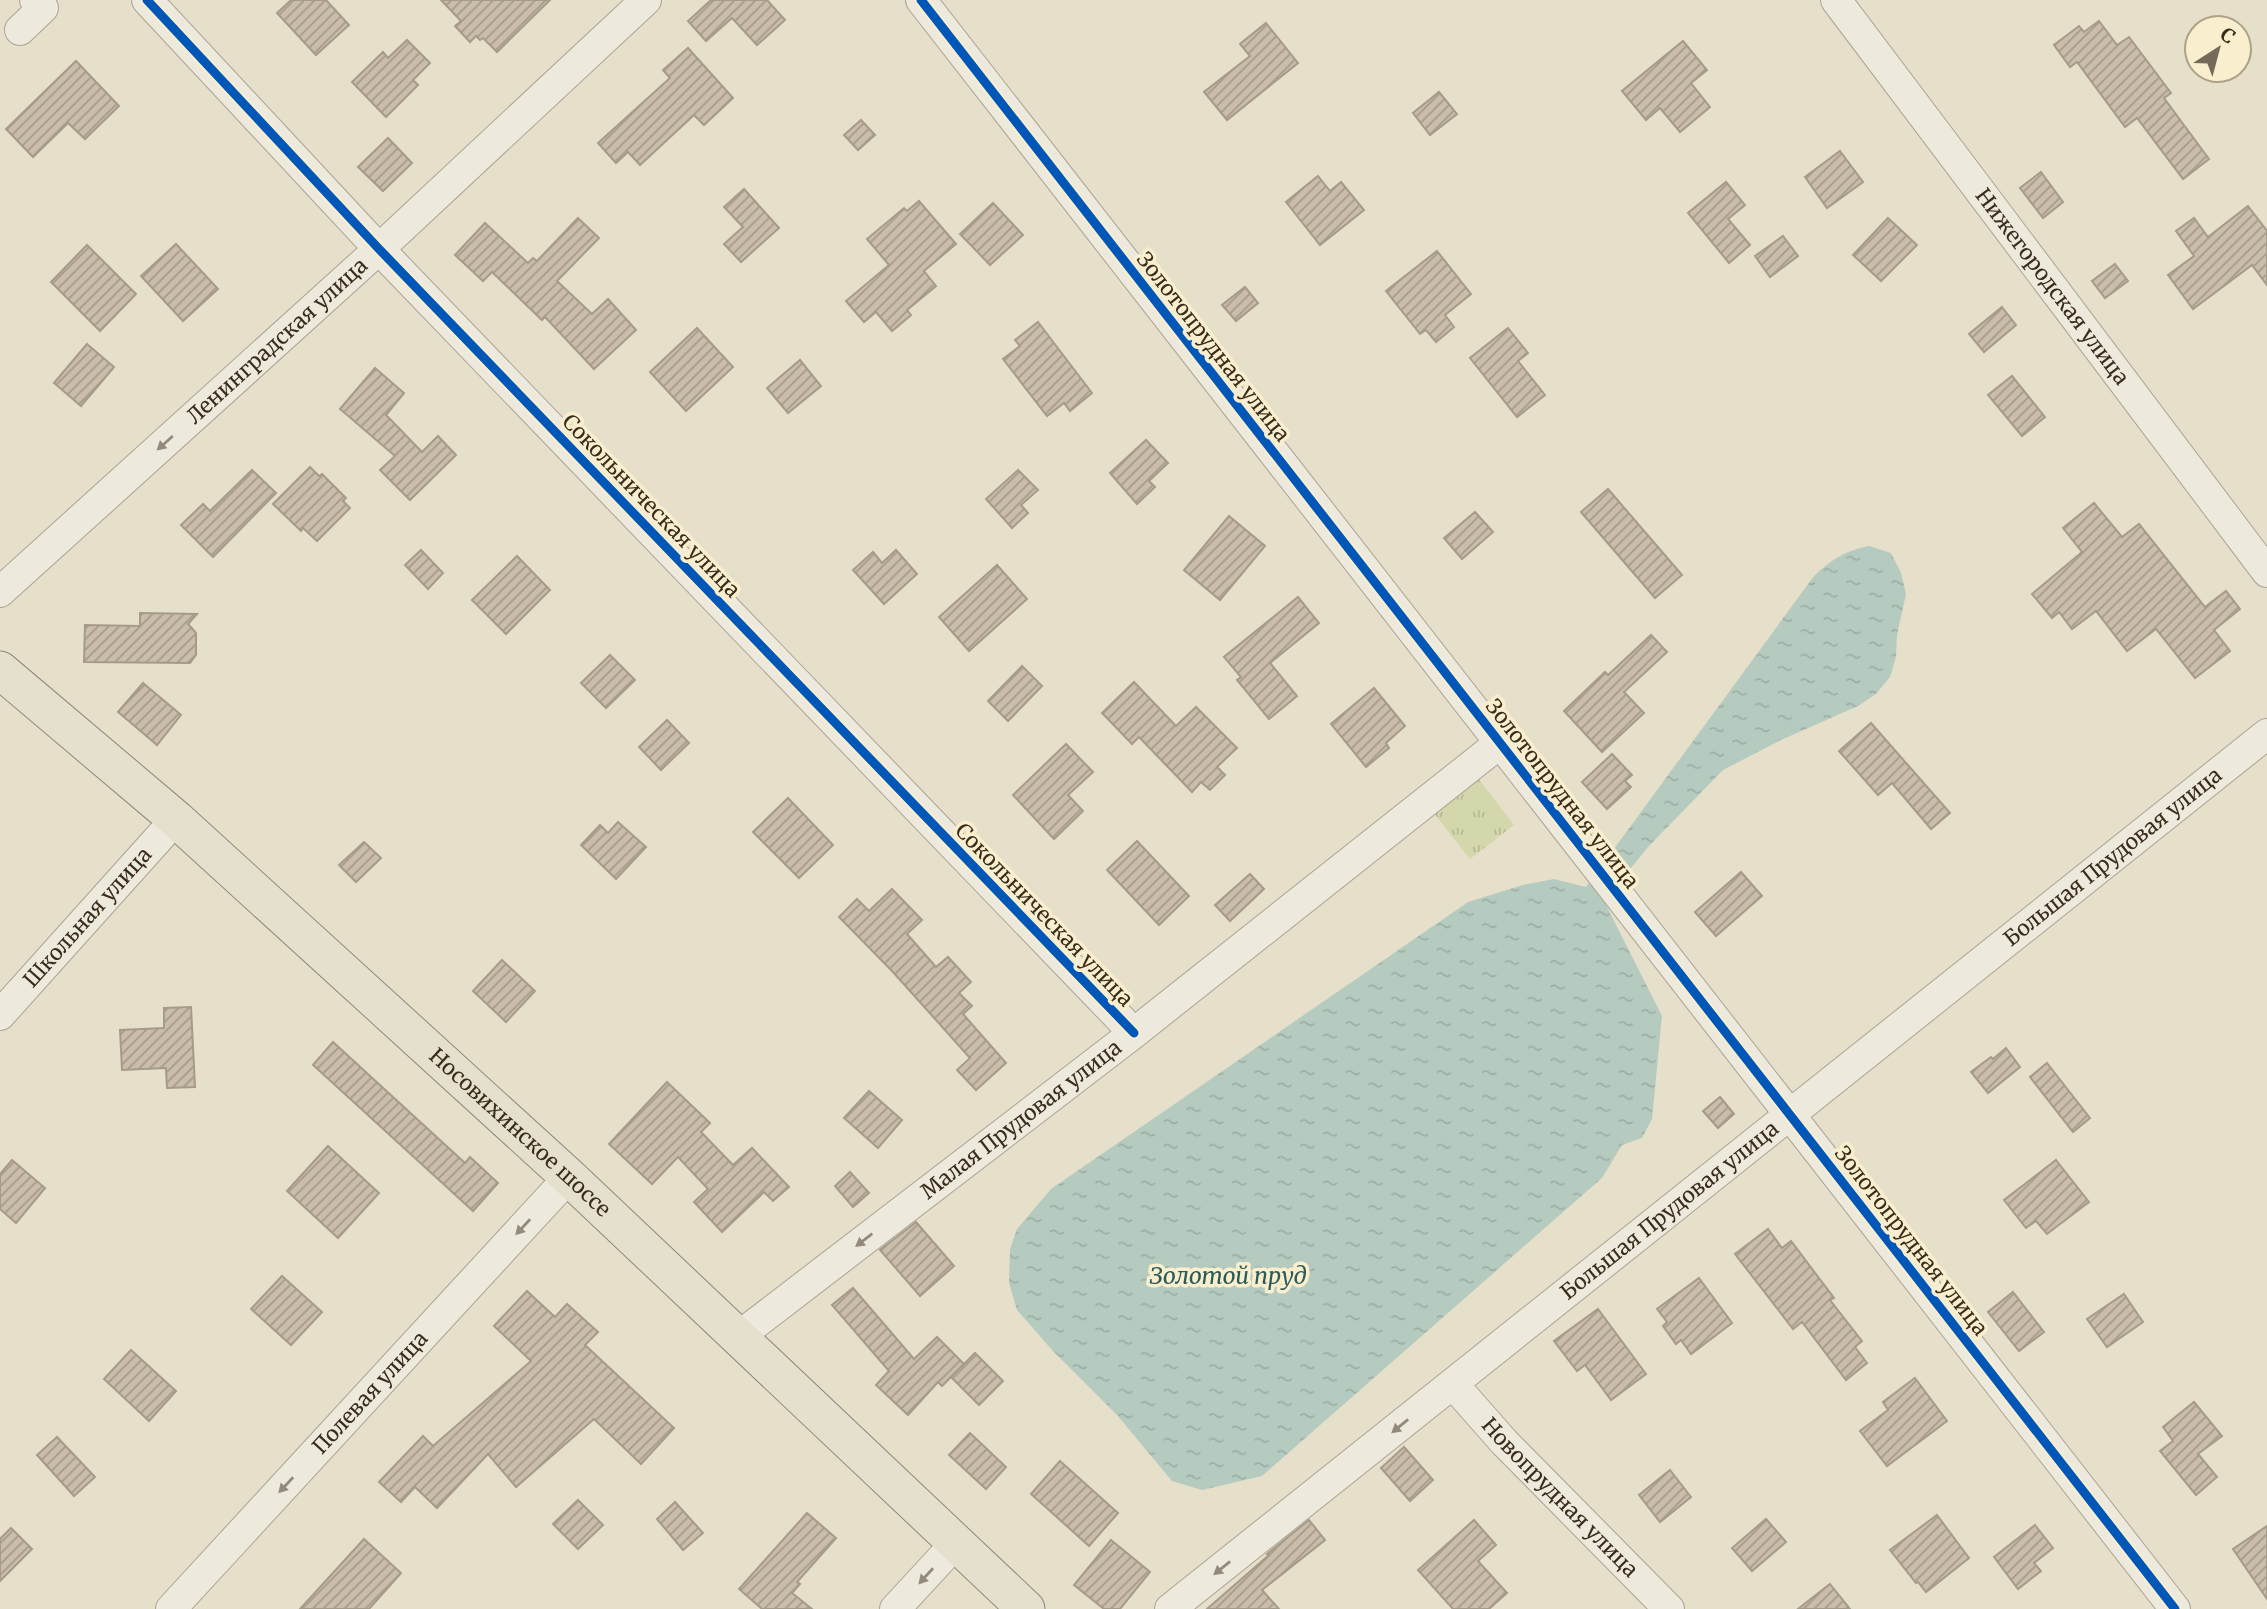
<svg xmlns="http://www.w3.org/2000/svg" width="2267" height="1609" viewBox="0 0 2267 1609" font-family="Merriweather,serif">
  <defs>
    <pattern id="grass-tufts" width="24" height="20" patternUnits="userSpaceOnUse" patternTransform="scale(1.75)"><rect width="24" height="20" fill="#d4d7ab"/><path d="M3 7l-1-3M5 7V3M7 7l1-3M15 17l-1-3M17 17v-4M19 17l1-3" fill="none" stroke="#b7b993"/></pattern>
    <pattern id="water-ripples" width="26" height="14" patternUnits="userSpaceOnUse" patternTransform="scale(1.75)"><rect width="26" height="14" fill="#b6cbc0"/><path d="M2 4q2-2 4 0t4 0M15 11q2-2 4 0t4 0" fill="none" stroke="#9daea4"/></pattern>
    <pattern id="building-hatch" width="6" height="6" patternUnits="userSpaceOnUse" patternTransform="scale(1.75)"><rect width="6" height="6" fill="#cabdaa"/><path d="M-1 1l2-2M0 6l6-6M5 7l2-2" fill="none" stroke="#a59a8a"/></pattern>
  </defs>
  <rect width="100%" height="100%" fill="#e6dfca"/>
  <polygon fill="url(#grass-tufts)" points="1478,778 1514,825 1470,859 1433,812"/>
  <path fill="url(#water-ripples)" d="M1869,546L1891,553L1901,573L1906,594L1897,635L1896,657L1890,677L1876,694L1858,706L1781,740L1723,770L1648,847L1604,901L1662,1016L1652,1119L1642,1138L1622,1145L1602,1178L1262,1476L1202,1490L1172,1481L1117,1415L1052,1350L1017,1310L1009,1283L1010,1249L1017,1229L1051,1189L1468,902L1523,885L1554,879L1586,887L1814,576C1833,559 1844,551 1869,546Z"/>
  <g fill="url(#building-hatch)" stroke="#a69a89" stroke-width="2">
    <polygon points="291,0 326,0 349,25 316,55 277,13"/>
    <polygon points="441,0 550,0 497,52 483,38 480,40 476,36 470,42 455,26 461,21"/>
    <polygon points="711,0 767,0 785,20 757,45 732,18 706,41 688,21"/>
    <polygon points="2099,21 2117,45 2129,37 2171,93 2164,98 2209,159 2183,179 2137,118 2125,127 2077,62 2070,67 2054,45 2079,26 2084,32"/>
    <polygon points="1266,23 1298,63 1227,120 1204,92 1250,56 1240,44"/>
    <polygon points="407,40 430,63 413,80 418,85 386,117 352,82 383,52 388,58"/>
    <polygon points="1683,41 1707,70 1691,83 1710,107 1680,132 1660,108 1646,120 1622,91"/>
    <polygon points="688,48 733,98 704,125 694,115 640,165 628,152 616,163 598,143 670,78 663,70"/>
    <polygon points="76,61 119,106 85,139 68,123 33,157 6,129"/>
    <polygon points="1439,92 1457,114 1430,135 1413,113"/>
    <polygon points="861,120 875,135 858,150 844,135"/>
    <polygon points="388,138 412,163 383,191 358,167"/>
    <polygon points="1840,151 1863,182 1827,208 1805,177"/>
    <polygon points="2041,172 2063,202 2043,218 2020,188"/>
    <polygon points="1318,176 1330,191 1341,182 1364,210 1320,245 1286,202"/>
    <polygon points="1726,182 1745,205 1728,219 1750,245 1729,263 1688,213"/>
    <polygon points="744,189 779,228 741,262 724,244 743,227 724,207"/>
    <polygon points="919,201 956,244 924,271 936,286 907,310 911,315 892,331 876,312 864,322 846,301 889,265 867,239 904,208 907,211"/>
    <polygon points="993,203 1023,235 990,265 960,234"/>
    <polygon points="2248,206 2267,231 2267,285 2252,265 2193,309 2168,275 2194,256 2176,231 2194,218 2208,237"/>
    <polygon points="578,218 599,238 557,281 592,314 608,299 636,330 594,369 545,317 542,320 492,272 483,281 455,255 485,223 528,263 533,258 537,261"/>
    <polygon points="1888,218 1917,245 1881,281 1853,255"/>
    <polygon points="1783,236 1798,256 1770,277 1755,256"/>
    <polygon points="176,244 218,289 183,321 141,276"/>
    <polygon points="87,245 136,294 100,331 51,282"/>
    <polygon points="1437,251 1471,294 1445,315 1454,327 1436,342 1426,330 1420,334 1386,291"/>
    <polygon points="2115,264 2128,281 2105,298 2092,281"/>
    <polygon points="1245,287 1258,303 1236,321 1222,305"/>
    <polygon points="2002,307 2016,325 1984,352 1969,334"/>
    <polygon points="1038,322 1092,393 1070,411 1064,403 1047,416 1003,359 1020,346 1015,340"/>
    <polygon points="697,328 733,367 686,411 650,372"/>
    <polygon points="1508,328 1528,353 1518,361 1545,395 1517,417 1470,358"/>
    <polygon points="87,344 114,367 81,406 54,383"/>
    <polygon points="800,360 821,386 788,413 767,388"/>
    <polygon points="375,368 404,393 386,415 422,452 438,436 456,455 410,500 380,470 395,456 340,409"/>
    <polygon points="2012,376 2045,417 2022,436 1988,395"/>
    <polygon points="1146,440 1168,463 1149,481 1155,487 1137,504 1110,473"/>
    <polygon points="310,467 319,476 322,474 346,498 343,501 350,508 317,541 303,528 301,531 273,504"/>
    <polygon points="252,470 276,493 213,557 181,525 203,504 210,511"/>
    <polygon points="1018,470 1038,490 1021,505 1028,513 1012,528 986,499"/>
    <polygon points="1608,489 1682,575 1655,598 1581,512"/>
    <polygon points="2094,503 2122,537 2139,524 2205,607 2226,591 2240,609 2214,630 2230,651 2195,678 2156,629 2127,651 2096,611 2072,629 2059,612 2052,618 2032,594 2082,552 2063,528"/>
    <polygon points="1475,512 1493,532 1462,559 1444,538"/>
    <polygon points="1229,516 1265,546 1220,600 1184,570"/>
    <polygon points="421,550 443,573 428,589 405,565"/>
    <polygon points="896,550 917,574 884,604 853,570 873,552 882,563"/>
    <polygon points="517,556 550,590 506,634 472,600"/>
    <polygon points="997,565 1027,599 969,651 939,617"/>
    <polygon points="1298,597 1319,623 1270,663 1297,696 1269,719 1237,680 1241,677 1224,657"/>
    <polygon points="140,613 197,614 188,624 196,633 196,655 190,663 84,662 85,625 140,626"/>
    <polygon points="1651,635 1667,652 1624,692 1644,713 1602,752 1564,711 1605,672 1608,675"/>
    <polygon points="610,655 635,680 606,708 581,683"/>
    <polygon points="1022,666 1042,686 1008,721 988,701"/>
    <polygon points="1134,682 1176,726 1196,707 1237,748 1217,767 1225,775 1210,790 1201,782 1192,792 1139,737 1132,744 1102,713"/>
    <polygon points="143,683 181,715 157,745 118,712"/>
    <polygon points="1374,688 1405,726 1386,743 1389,748 1366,767 1331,724"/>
    <polygon points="667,720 689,743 661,770 639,747"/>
    <polygon points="1871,723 1950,813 1931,829 1892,783 1878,795 1839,751"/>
    <polygon points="1066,744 1093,772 1068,795 1083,811 1054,839 1013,795"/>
    <polygon points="1612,754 1632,775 1625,781 1631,787 1607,809 1582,782"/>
    <polygon points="788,798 833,845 799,878 753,832"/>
    <polygon points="618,822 646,847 616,879 581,845 600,825 608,833"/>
    <polygon points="1137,841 1189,896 1159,925 1107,870"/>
    <polygon points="364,842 381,858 356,882 339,865"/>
    <polygon points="1741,872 1762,896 1716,936 1695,912"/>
    <polygon points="1250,874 1264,889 1230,921 1215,905"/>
    <polygon points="892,889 922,920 907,934 936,967 948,957 971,982 959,993 972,1006 963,1014 1006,1063 976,1090 957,1070 970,1058 892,971 839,917 857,899 869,911"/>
    <polygon points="502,960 535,991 506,1022 473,991"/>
    <polygon points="191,1007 195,1087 167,1088 166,1068 122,1070 120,1030 164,1028 164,1008"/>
    <polygon points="333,1042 465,1163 470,1157 498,1183 473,1211 313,1065"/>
    <polygon points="2006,1048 2020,1067 1988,1093 1971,1072 1991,1057 1993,1059"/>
    <polygon points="2047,1063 2090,1118 2073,1132 2030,1077"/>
    <polygon points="667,1082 710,1123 701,1132 733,1165 752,1148 789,1187 773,1201 764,1192 722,1232 694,1202 708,1189 678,1157 652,1184 609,1144"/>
    <polygon points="869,1091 902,1120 878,1148 844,1118"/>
    <polygon points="1720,1097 1734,1114 1718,1128 1703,1111"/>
    <polygon points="328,1146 379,1193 338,1238 287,1191"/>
    <polygon points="12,1160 45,1188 16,1223 0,1209 0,1174"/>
    <polygon points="2056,1160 2089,1202 2047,1234 2036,1221 2026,1228 2004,1200"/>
    <polygon points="850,1172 869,1193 853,1207 835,1186"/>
    <polygon points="916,1222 954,1266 920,1296 880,1250"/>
    <polygon points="1768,1229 1782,1248 1791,1241 1834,1298 1830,1300 1862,1341 1855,1347 1867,1363 1846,1380 1802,1322 1793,1329 1735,1254"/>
    <polygon points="282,1276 322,1312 291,1345 251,1309"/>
    <polygon points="1699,1278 1732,1323 1691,1354 1681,1340 1676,1344 1663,1326 1667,1322 1657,1309"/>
    <polygon points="853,1288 914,1359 937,1337 964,1364 942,1386 938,1382 908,1415 876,1385 889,1371 832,1305"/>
    <polygon points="527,1291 555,1317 567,1304 598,1332 585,1345 674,1428 641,1464 594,1419 516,1487 488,1454 437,1508 415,1487 401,1502 379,1482 423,1436 433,1446 531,1361 494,1326"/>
    <polygon points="2013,1292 2044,1332 2019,1351 1988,1312"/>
    <polygon points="2124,1294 2143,1322 2107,1347 2087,1319"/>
    <polygon points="1598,1309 1646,1374 1611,1400 1585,1365 1577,1371 1554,1341"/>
    <polygon points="131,1350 176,1391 149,1421 104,1379"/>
    <polygon points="975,1353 1003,1381 979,1405 951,1377"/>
    <polygon points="1915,1378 1947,1421 1887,1466 1860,1431 1888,1410 1883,1402"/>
    <polygon points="2194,1402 2222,1436 2198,1454 2217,1477 2196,1495 2160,1451 2173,1441 2163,1427"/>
    <polygon points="970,1433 1006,1467 986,1489 949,1455"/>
    <polygon points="57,1437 95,1477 74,1496 37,1455"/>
    <polygon points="1404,1447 1433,1480 1410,1501 1381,1468"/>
    <polygon points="1060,1461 1118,1513 1089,1546 1031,1494"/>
    <polygon points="1670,1470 1691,1497 1660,1522 1639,1495"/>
    <polygon points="578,1500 603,1525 578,1549 553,1524"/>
    <polygon points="675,1502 703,1533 683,1550 657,1519"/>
    <polygon points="807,1513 836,1538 797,1582 800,1584 792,1593 812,1609 762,1609 739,1589"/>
    <polygon points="1937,1515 1969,1558 1926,1592 1918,1582 1916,1583 1890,1550"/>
    <polygon points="1766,1519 1786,1542 1752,1571 1732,1548"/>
    <polygon points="1309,1520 1325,1540 1262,1590 1279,1609 1207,1609 1269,1555 1267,1554"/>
    <polygon points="1474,1520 1496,1545 1478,1561 1507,1593 1489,1609 1453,1609 1418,1570"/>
    <polygon points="2035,1525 2053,1548 2034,1563 2041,1571 2018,1589 1994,1557"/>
    <polygon points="2267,1526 2267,1599 2233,1549"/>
    <polygon points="11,1528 32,1549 0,1581 0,1539"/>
    <polygon points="364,1539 401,1573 369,1609 300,1609"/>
    <polygon points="1111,1540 1150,1572 1120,1609 1104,1609 1074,1585"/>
    <polygon points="1830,1584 1850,1609 1798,1609"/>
  </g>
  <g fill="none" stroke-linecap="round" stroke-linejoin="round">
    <g stroke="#aba394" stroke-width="32">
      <g id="minor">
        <polyline points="147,0 379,249 1134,1033"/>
        <polyline points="921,0 2175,1609"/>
        <path id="s1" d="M1836,0L2267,572"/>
        <polyline points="20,30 43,8 35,0"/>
        <path id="s2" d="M0,592L379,249L646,0"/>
        <path id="s3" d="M0,1015L176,819"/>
        <path id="s4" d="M738,1337L1134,1033L1500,743"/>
        <path id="s5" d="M1453,1384L1504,1442L1669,1609"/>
        <path id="s6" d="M171,1609L569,1177"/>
        <polyline points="895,1609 956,1543"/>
        <path id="s7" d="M1170,1609L2267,734"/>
      </g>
    </g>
    <g stroke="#90897a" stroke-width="39">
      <g id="major">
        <path id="s8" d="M0,670L176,819L569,1177L1026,1609"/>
      </g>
    </g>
    <use href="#minor" stroke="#ede9dd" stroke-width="30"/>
    <use href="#major" stroke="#e5dfcd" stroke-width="37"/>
    <g stroke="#f9efce" stroke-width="13">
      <g id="cycleway">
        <polyline points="147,0 379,249 1134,1033"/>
        <polyline points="921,0 2175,1609"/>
      </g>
    </g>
    <use href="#cycleway" stroke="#0057b8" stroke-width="9"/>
  </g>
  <defs><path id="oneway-solid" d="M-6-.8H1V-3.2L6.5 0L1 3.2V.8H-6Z" transform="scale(1.75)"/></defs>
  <g fill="#948a7c">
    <use href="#oneway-solid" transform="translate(165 443) rotate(138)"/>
    <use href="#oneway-solid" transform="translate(523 1227) rotate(133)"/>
    <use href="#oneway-solid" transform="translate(864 1240) rotate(142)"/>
    <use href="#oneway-solid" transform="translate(1400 1426) rotate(141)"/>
    <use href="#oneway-solid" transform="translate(286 1485) rotate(133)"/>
    <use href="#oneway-solid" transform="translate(1222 1568) rotate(141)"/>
    <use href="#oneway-solid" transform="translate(926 1576) rotate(132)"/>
  </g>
  <g text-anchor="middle" stroke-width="7" stroke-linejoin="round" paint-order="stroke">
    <g font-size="21" fill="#3a2c1b" stroke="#f9efce">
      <text dy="7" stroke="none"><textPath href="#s1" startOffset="359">Нижегородская улица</textPath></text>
      <text dy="7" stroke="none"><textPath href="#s2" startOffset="374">Ленинградская улица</textPath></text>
      <text transform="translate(1213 347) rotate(52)" y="7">Золотопрудная улица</text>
      <text transform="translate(651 506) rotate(46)" y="7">Сокольническая улица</text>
      <text transform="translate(1562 794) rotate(52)" y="7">Золотопрудная улица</text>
      <text dy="7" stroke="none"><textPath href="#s7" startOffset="1206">Большая Прудовая улица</textPath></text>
      <text transform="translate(1044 915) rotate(46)" y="7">Сокольническая улица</text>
      <text dy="7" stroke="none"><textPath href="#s3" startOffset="131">Школьная улица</textPath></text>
      <text dy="7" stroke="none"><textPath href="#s4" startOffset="357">Малая Прудовая улица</textPath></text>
      <text dy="7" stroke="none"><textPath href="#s8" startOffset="696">Носовихинское шоссе</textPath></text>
      <text dy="7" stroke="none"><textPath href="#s7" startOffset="639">Большая Прудовая улица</textPath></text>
      <text transform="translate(1911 1241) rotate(52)" y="7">Золотопрудная улица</text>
      <text dy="7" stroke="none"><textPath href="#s6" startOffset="294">Полевая улица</textPath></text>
      <text dy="7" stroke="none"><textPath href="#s5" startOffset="156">Новопрудная улица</textPath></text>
    </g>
    <g font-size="23" font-style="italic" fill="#295b5b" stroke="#f9efce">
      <text x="1228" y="1284">Золотой пруд</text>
    </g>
  </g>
  <g transform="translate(2218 49) rotate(36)"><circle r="33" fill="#f9efce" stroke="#ada186" stroke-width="2"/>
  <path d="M0-5L12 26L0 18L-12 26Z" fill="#766b58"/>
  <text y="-10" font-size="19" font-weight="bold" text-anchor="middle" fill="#3a2c1b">С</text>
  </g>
</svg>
